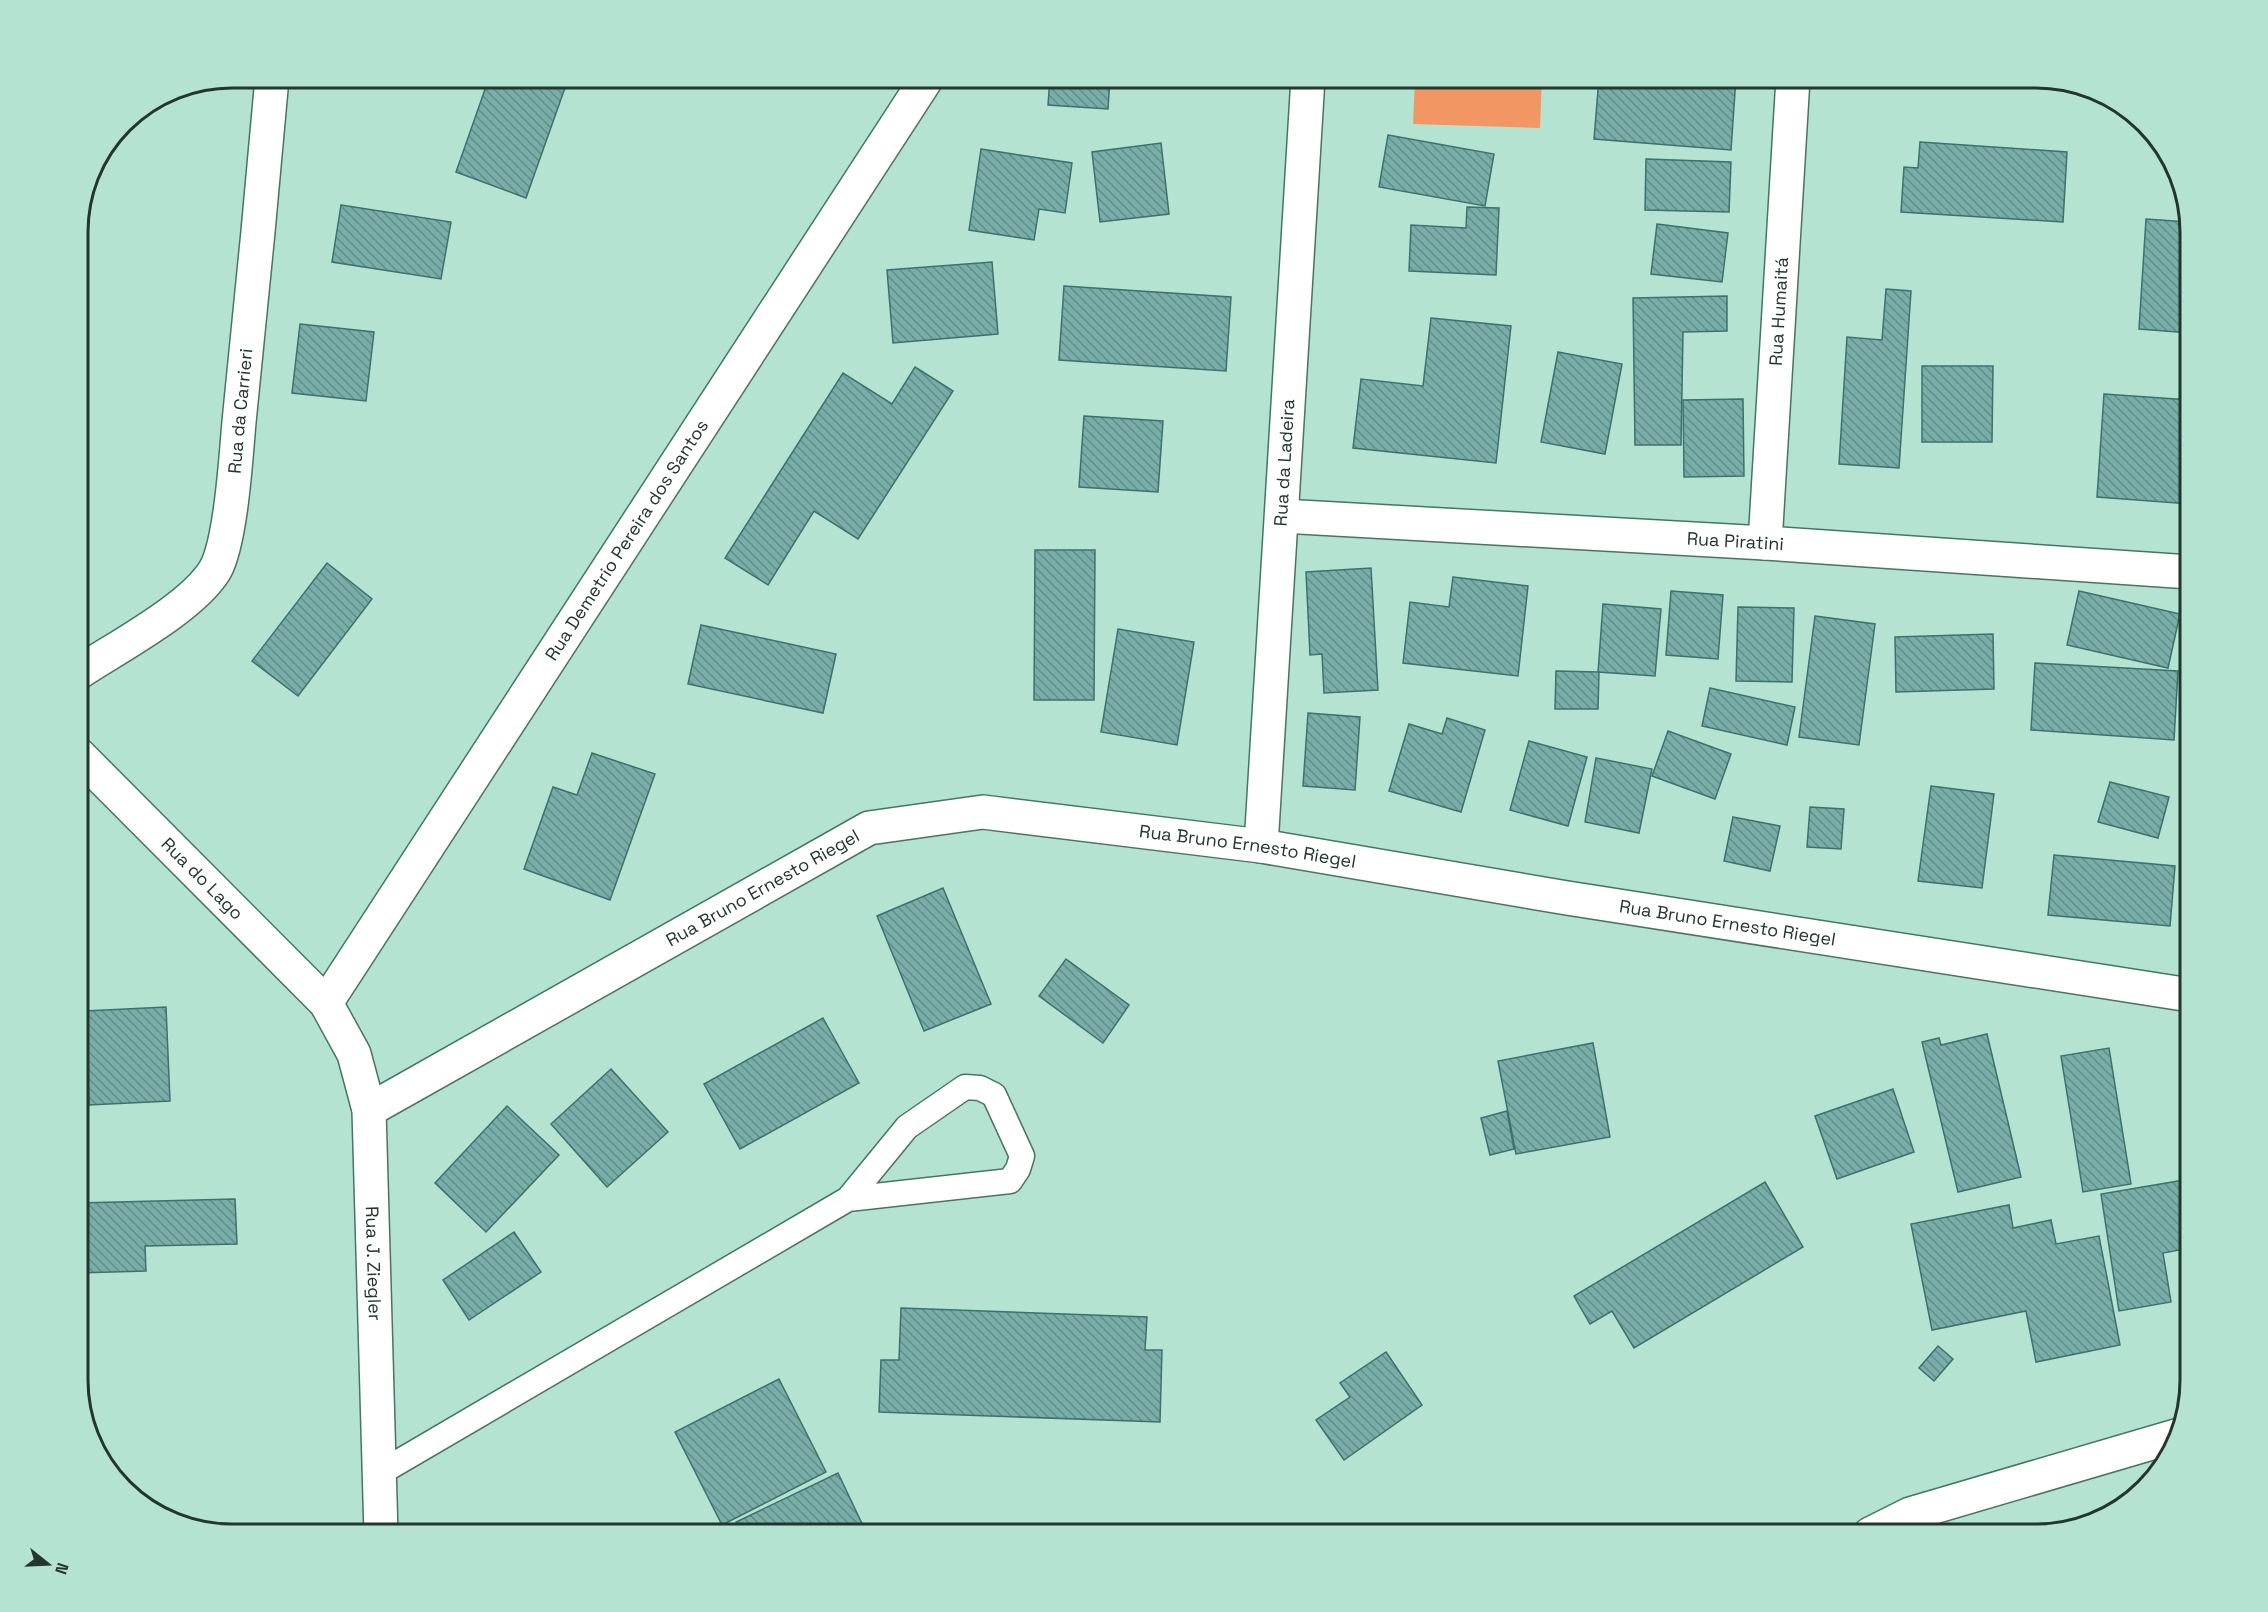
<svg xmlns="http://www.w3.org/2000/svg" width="2268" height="1612" viewBox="0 0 2268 1612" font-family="'Space Grotesk',sans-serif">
  <defs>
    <pattern id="building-back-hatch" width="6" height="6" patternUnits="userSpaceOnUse" patternTransform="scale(1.5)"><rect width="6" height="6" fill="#78ada8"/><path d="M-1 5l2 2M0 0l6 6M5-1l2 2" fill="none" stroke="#628e89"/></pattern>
  </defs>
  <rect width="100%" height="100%" fill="#b4e4d1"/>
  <polygon fill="#f29664" points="1415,78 1542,78 1540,128 1413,124"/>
  <g fill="url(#building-back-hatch)" stroke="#3d716d" stroke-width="1.5">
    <polygon points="489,78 547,78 566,85 526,198 456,172"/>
    <polygon points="1050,78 1110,78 1108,109 1048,105"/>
    <polygon points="1599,78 1736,78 1731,150 1594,139"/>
    <polygon points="1388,135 1494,154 1485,206 1379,187"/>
    <polygon points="1920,142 2067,152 2063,222 1901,212 1904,167 1918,168"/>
    <polygon points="1161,143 1169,214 1100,222 1092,152"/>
    <polygon points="981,149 1072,163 1065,213 1039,209 1034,240 969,230"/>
    <polygon points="1646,159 1731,162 1729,212 1645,210"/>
    <polygon points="341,205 451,222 441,279 332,262"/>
    <polygon points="1467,207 1499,208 1496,275 1409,271 1411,225 1466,228"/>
    <polygon points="2146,219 2188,222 2190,232 2190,333 2139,329"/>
    <polygon points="1657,224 1728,233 1722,282 1651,274"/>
    <polygon points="992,262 998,334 893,343 887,270"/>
    <polygon points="1064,286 1231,297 1226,371 1059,360"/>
    <polygon points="1886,289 1911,291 1899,468 1839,464 1847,337 1882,340"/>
    <polygon points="1727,296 1727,331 1683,332 1681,445 1635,445 1633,298"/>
    <polygon points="1431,318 1511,326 1496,463 1353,448 1361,379 1423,386"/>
    <polygon points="300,324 374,332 366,401 292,393"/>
    <polygon points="1558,352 1622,364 1605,454 1541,442"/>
    <polygon points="1922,366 1993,366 1992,442 1922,442"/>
    <polygon points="915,367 953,391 858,539 814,511 768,585 725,558 843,373 892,404"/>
    <polygon points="2104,394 2190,400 2190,504 2097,497"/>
    <polygon points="1743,399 1744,476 1684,477 1683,400"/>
    <polygon points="1084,416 1163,421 1158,492 1079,487"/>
    <polygon points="1035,550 1095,550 1094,700 1034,700"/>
    <polygon points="327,563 372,599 298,696 252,661"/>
    <polygon points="1371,568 1378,690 1324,693 1322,654 1310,655 1306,572"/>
    <polygon points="1453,577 1528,586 1518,676 1403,663 1410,602 1449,607"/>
    <polygon points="1671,591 1723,595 1718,659 1666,655"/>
    <polygon points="2079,591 2180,614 2168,668 2067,645"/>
    <polygon points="1603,604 1661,609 1655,676 1598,672"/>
    <polygon points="1738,607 1794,608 1792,682 1736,681"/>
    <polygon points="1815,616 1875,624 1859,745 1799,737"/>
    <polygon points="701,625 836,654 823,713 688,684"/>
    <polygon points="1118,629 1194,642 1177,745 1101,732"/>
    <polygon points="1993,634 1994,689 1896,692 1895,637"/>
    <polygon points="2035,663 2178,671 2174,740 2031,730"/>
    <polygon points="1556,671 1599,672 1598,709 1555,709"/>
    <polygon points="1710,688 1795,707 1787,745 1702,726"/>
    <polygon points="1308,713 1360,717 1355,790 1303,786"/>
    <polygon points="1447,718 1485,730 1461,812 1389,791 1409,724 1442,734"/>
    <polygon points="1668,731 1731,754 1715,799 1652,776"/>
    <polygon points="1529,741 1587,757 1568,826 1510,810"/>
    <polygon points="592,753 655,774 610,900 524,869 553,787 577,795"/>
    <polygon points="1596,758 1652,769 1639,833 1585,822"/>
    <polygon points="2110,782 2169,797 2158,838 2098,822"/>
    <polygon points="1931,786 1994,794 1982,888 1918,881"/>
    <polygon points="1810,807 1844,809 1841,849 1807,847"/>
    <polygon points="1733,817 1780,826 1770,871 1724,861"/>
    <polygon points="2054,855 2175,866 2170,926 2048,915"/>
    <polygon points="943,888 991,1004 924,1031 877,916"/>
    <polygon points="1066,959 1129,1005 1103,1043 1039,996"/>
    <polygon points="166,1007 170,1101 89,1105 85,1011"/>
    <polygon points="823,1018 859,1083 740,1149 704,1084"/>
    <polygon points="1987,1034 2021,1177 1958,1192 1922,1042 1939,1038 1941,1045"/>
    <polygon points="1593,1043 1610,1137 1516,1154 1498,1061"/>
    <polygon points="2109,1048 2131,1184 2083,1192 2061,1056"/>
    <polygon points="611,1069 668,1132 607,1187 551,1124"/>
    <polygon points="1893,1089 1914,1152 1837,1179 1815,1116"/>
    <polygon points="507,1106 559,1155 486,1232 435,1183"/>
    <polygon points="1507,1111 1514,1149 1490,1155 1481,1118"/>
    <polygon points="2190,1179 2190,1248 2163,1253 2171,1302 2119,1311 2101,1194"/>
    <polygon points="1765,1182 1803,1247 1634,1348 1612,1311 1590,1324 1574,1296"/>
    <polygon points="235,1199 237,1244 145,1246 146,1271 78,1273 78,1203"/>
    <polygon points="2009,1205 2013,1228 2051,1220 2056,1244 2099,1236 2120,1345 2036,1362 2026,1311 1932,1330 1911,1224"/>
    <polygon points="514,1232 541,1272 469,1320 443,1280"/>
    <polygon points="901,1308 1147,1317 1145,1350 1162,1350 1160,1422 879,1412 881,1360 899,1360"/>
    <polygon points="1938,1346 1953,1359 1934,1381 1919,1368"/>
    <polygon points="1386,1352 1422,1405 1344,1460 1316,1420 1350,1397 1340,1383"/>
    <polygon points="779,1379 826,1472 722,1525 675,1432"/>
    <polygon points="838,1473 867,1534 742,1534 736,1522"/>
  </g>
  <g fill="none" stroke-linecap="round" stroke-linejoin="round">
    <g stroke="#487463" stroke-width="27">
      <polyline id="service" points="378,1474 848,1199 907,1127 965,1087 980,1088 994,1095 1022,1156 1018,1169 1010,1181 848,1199"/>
    </g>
    <g stroke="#487463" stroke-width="36">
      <g id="minor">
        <path id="s1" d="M1282,516L1765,543L2190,572"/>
        <path id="s2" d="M1765,543L1793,78"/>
        <path id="s3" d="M1261,846L1308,78"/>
        <path id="s4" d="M326,1003L927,78"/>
        <path id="s5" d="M369,1110L869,828L983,812L1261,846L1567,898L2190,995"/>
      </g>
    </g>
    <g stroke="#487463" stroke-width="36">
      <g id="tertiary">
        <path id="s6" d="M78,673C117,647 192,608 215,570C231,542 236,456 239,422C251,307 262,193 272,78"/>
        <path id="s7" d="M78,754L326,1003L354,1054L369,1110L381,1534"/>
        <polyline points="1870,1534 1910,1514 2179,1435"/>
      </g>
    </g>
    <use href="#service" stroke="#fff" stroke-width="24"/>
    <use href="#minor" stroke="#fff" stroke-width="33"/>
    <use href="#tertiary" stroke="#fff" stroke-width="33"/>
  </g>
  <g text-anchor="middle" stroke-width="4.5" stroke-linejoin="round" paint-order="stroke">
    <g font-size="18" fill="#23362e" stroke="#b4e4d1">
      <text dy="6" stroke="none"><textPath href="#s2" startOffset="232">Rua Humaitá</textPath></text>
      <text dy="6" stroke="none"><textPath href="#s6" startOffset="334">Rua da Carrieri</textPath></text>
      <text dy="6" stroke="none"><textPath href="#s3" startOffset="384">Rua da Ladeira</textPath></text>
      <text dy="6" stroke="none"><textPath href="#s4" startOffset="552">Rua Demetrio Pereira dos Santos</textPath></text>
      <text dy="6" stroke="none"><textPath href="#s1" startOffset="454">Rua Piratini</textPath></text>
      <text dy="6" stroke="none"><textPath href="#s5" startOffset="956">Rua Bruno Ernesto Riegel</textPath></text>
      <text dy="6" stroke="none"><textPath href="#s7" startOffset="176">Rua do Lago</textPath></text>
      <text dy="6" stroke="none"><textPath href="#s5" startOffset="452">Rua Bruno Ernesto Riegel</textPath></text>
      <text dy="6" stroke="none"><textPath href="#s5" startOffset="1442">Rua Bruno Ernesto Riegel</textPath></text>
      <text dy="6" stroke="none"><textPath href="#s7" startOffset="621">Rua J. Ziegler</textPath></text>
    </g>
  </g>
  <path d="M0 0H2268V1612H0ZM232 88H2036A144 144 0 0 1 2180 232V1380A144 144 0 0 1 2036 1524H232A144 144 0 0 1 88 1380V232A144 144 0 0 1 232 88Z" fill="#b4e4d1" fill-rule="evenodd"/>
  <path fill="none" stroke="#23362e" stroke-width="3" d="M232 88H2036A144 144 0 0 1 2180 232V1380A144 144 0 0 1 2036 1524H232A144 144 0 0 1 88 1380V232A144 144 0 0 1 232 88Z"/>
  <g transform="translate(48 1564) rotate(108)" stroke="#b4e4d1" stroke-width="4.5" paint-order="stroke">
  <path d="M0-4.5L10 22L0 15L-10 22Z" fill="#23362e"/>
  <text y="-9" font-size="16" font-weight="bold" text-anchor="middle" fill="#23362e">N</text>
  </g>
</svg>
